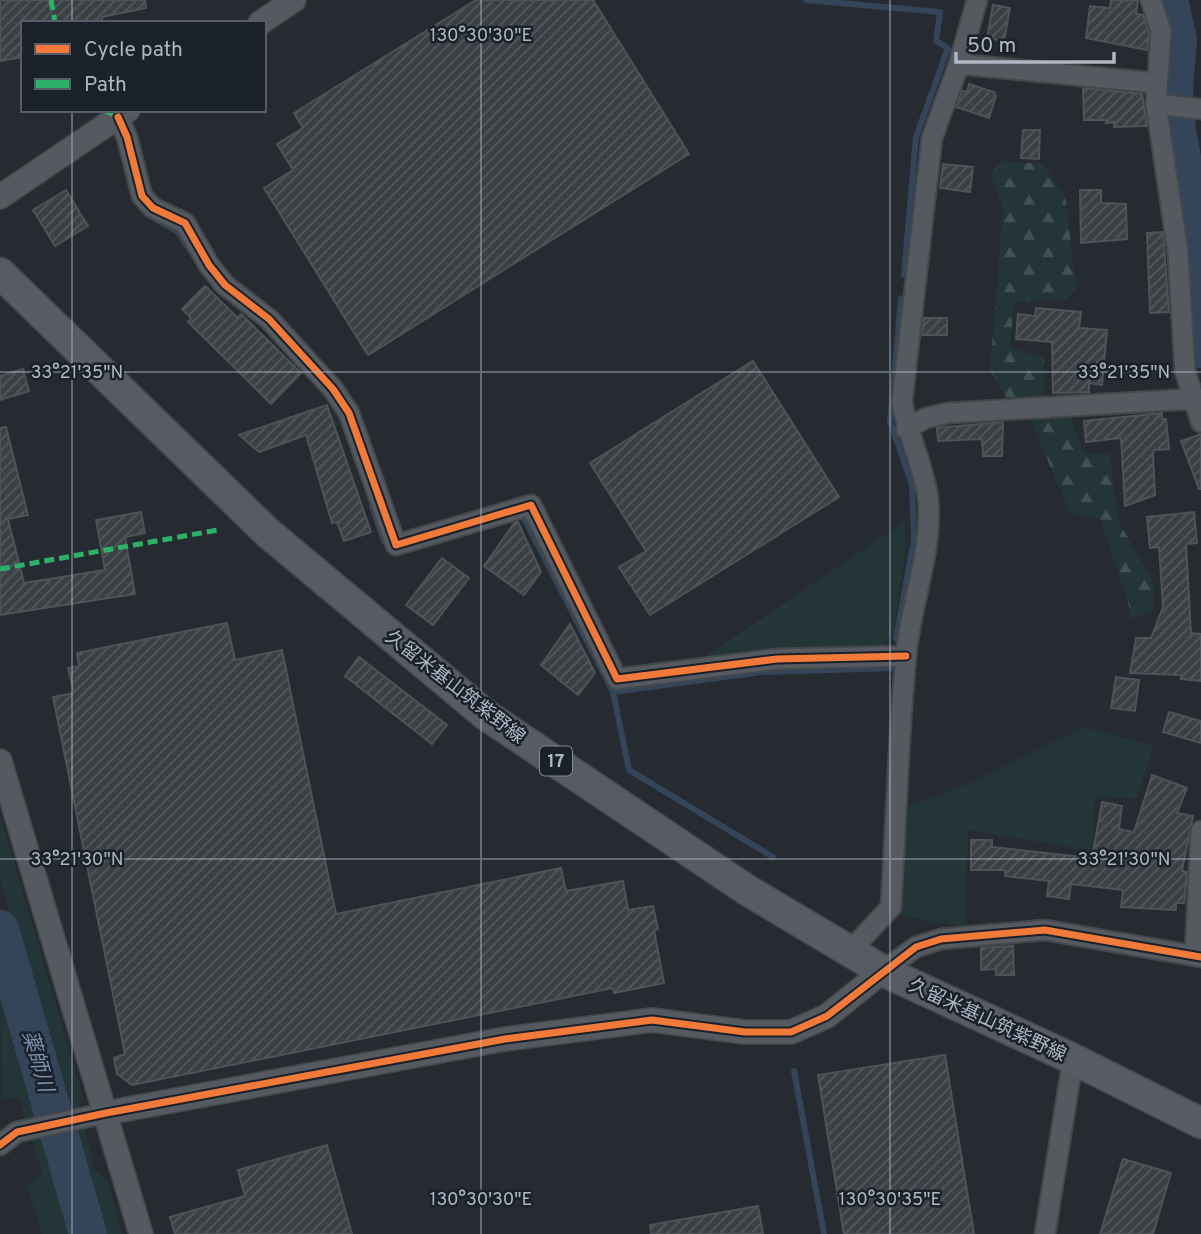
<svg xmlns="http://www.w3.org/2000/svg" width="1201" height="1234" viewBox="0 0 1201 1234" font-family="Overpass,'Noto Sans JP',sans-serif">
  <defs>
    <pattern id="forest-firs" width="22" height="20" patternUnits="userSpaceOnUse" patternTransform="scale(1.75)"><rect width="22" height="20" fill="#243537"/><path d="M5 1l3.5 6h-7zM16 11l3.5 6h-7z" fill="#415052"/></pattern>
    <pattern id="building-hatch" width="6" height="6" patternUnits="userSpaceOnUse" patternTransform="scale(1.75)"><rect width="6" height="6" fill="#3b4045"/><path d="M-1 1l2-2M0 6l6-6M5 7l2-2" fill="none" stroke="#55595e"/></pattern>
  </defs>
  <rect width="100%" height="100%" fill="#262b31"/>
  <g fill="#243537">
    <polygon points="905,521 906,546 893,636 880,647 702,659"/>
    <polygon points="1085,727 1154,746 1137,799 1095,796 1093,851 968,830 965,927 901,916 908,806 965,785"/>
    <polygon points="0,814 83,1097 79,1105 95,1171 108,1181 122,1234 102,1234 0,879"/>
    <polygon points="0,992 69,1234 42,1234 27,1185 42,1174 20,1099 2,1098"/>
  </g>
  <g fill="url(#forest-firs)">
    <polygon points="1001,161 1044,164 1066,200 1076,290 1067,299 1014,302 1010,348 1044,358 1044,400 1009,402 990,370 1003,209 991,174"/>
    <polygon points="1069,413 1084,453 1110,455 1118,520 1155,586 1152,611 1129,619 1129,606 1100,519 1070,512 1028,415"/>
  </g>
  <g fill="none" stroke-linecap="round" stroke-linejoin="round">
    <g stroke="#344459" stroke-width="6">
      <polyline points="806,0 940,12 936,41 948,48 916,137 904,275"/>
      <polyline points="157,220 178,232 190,250"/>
      <polyline points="372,507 384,541"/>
      <polyline points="519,517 523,516 613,692 629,770 773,857"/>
      <polyline points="896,639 914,539 912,484 890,422 901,299"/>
      <polyline points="613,692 762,672 897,668"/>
      <polyline points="794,1071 824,1234"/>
    </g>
    <g stroke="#344459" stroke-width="38">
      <polyline points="1169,0 1178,40 1174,89 1177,130 1190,203 1201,349"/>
      <polyline points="0,929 88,1234"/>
    </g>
  </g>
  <g fill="url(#building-hatch)" stroke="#4e5259" stroke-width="2">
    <polygon points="0,0 145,0 146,8 102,17 103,23 23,23 23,57 0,61"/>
    <polygon points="476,0 593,0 689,154 368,355 264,188 293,170 277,144 303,128 294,113"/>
    <polygon points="1111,0 1138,0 1136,14 1143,15 1149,32 1147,50 1086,38 1090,6 1110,8"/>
    <polygon points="993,5 1010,8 1004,41 987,38"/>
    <polygon points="969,84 994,92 996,96 989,118 956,107 962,91 967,92"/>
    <polygon points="1083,88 1142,94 1147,126 1114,127 1114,122 1106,123 1106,120 1084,120"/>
    <polygon points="1023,130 1040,130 1039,159 1021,158"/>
    <polygon points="943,164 973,167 970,192 940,188"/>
    <polygon points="66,190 88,226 55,246 33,210"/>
    <polygon points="1080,190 1101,190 1101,203 1126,204 1127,239 1081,243"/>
    <polygon points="1163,232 1169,312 1150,313 1147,233"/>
    <polygon points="205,286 238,318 241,314 301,373 271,404 188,322 191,318 182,309"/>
    <polygon points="1036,308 1081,312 1079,328 1107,330 1102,385 1089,383 1089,392 1053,393 1052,342 1016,339 1018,314 1035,316"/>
    <polygon points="924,318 947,318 947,335 922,335"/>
    <polygon points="753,361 839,497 650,615 619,567 646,551 590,463"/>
    <polygon points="23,369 29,391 0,400 0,376"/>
    <polygon points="327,405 371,532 344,541 337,522 332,523 306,435 259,452 239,435"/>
    <polygon points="1162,413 1162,419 1166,419 1169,449 1154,450 1153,454 1155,495 1125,506 1121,438 1086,442 1084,421"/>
    <polygon points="1003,422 1002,456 983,456 982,439 938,441 937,428"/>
    <polygon points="6,427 28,515 8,519 24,583 105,570 96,520 141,512 145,533 125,537 135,594 0,615 0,428"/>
    <polygon points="1201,434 1201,489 1199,489 1181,441"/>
    <polygon points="1194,512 1197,543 1186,544 1191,633 1201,634 1201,681 1181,679 1181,675 1130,673 1136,638 1151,638 1163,607 1159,547 1150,548 1147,517"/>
    <polygon points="515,522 518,522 541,572 524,595 484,566"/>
    <polygon points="442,558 469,578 433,625 406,605"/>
    <polygon points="227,623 235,660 282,650 336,914 561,868 566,891 623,881 628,910 653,906 658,929 654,930 664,983 614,993 613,988 132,1085 117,1074 114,1058 125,1054 53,697 74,693 68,668 79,666 77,653"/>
    <polygon points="570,624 595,673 578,695 541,665"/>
    <polygon points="359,657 447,725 432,744 345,676"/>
    <polygon points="1116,677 1139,680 1135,711 1111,708"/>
    <polygon points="1169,712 1201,721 1201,743 1163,732"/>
    <polygon points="1152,775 1187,788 1177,813 1193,816 1182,871 1187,872 1184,903 1176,903 1176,910 1121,907 1123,890 1071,884 1069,899 1047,896 1049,881 1005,876 1005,870 971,870 971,840 992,840 992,847 1092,858 1102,802 1122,806 1119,829 1134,832"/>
    <polygon points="1013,946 1014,975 996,975 996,969 981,970 981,948"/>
    <polygon points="945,1055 974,1234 844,1234 818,1075"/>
    <polygon points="327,1145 352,1234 175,1234 170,1217 245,1196 238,1170"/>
    <polygon points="1123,1159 1171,1173 1153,1234 1100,1234"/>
    <polygon points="758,1206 763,1234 651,1234 650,1225"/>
  </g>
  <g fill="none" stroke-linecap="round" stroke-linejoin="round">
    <g stroke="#44474c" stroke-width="23">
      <g id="minor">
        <polyline points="1151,0 1161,31 1156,104 1178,253 1185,371 1201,422"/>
        <polyline points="959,64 1156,83"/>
        <polyline points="1156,104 1201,109"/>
        <polyline points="118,117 127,137 142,196 153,208 185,223 209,265 225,285 269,319 333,389 349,413 396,545 531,505 617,679 777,659 906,656"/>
        <polyline points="906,429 926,418 948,413 1193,399"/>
        <path d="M851,950L891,907C896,824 898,740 906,657C910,603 933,554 928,499C925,469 907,434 902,402L932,138L959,64L977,0"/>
        <polyline points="1195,955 1201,831"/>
        <polyline points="883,971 916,947 941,939 1045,930 1201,957"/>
        <polyline points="0,1145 17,1132 106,1113"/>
        <polyline points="1045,1234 1073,1059"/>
      </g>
    </g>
    <g stroke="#44474c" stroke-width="26">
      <g id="tertiary">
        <polyline points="260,23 294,0"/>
        <polyline points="0,197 128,110"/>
        <polyline points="0,761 141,1234"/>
        <polyline points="106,1113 505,1039 652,1020 745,1032 791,1032 827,1016 883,971"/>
      </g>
    </g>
    <g stroke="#43474e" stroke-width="33">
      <polyline id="primary" points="0,273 268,533 486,715 747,890 883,971 1073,1059 1201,1123"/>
    </g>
    <use href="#minor" stroke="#555960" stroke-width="19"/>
    <use href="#tertiary" stroke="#555960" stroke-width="23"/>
    <use href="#primary" stroke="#575b62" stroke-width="30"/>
    <g stroke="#2db169" stroke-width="5" stroke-dasharray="10 5" stroke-linecap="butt">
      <polyline points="51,0 55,23"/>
      <polyline points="104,110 118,117"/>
      <polyline points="0,569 218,530"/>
    </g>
    <g stroke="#1a212b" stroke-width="11">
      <g id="cycleway">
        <polyline points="118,117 127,137 142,196 153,208 185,223 209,265 225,285 269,319 333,389 349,413 396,545 531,505 617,679 777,659 906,656"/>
        <polyline points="0,1145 17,1132 106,1113 505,1039 652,1020 745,1032 791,1032 827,1016 916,947 941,939 1045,930 1201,957"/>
      </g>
    </g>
    <use href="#cycleway" stroke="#f17a3a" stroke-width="7"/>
  </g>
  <path fill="none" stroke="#afb7c3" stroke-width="2" stroke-opacity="0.45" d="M72,0V23M481,0V1234M890,0V1234M72,110V1234M0,372H1201M0,859H1201"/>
  <g text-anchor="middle" stroke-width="5" stroke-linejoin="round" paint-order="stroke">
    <rect fill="#1a212b" stroke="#828a95" stroke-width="2" x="540" y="746.5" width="32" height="29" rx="5"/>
    <g font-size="18" font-weight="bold" fill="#afb7c3">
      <text x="556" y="767">17</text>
    </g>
    <g font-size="19" fill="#afb7c3" stroke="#1a212b">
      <text transform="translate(456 686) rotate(38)" y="7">久留米基山筑紫野線</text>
      <text transform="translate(988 1019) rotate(25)" y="7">久留米基山筑紫野線</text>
    </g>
    <g font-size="21" font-style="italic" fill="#788eaa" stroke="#1a212b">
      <text transform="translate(38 1061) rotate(74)" y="7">薬師川</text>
    </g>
  </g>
  <g font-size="18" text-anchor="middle" fill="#afb7c3" stroke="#1a212b" stroke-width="5" stroke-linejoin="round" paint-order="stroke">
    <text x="481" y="41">130°30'30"E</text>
    <text x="77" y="378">33°21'35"N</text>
    <text x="1124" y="378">33°21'35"N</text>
    <text x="77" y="865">33°21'30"N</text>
    <text x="1124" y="865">33°21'30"N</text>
    <text x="481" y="1205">130°30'30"E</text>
    <text x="890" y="1205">130°30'35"E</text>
  </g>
  <rect x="21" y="21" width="245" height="91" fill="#1a212b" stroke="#565d68" stroke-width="2"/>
  <rect x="35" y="44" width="35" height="10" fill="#f17a3a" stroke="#565d68" stroke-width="2"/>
  <text x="84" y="56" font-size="21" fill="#afb7c3">Cycle path</text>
  <rect x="35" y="79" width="35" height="10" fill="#2db169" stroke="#565d68" stroke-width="2"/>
  <text x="84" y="91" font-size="21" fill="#afb7c3">Path</text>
  <path d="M956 52v10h158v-10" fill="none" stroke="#afb7c3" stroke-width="3.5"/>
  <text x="967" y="52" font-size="21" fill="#afb7c3" stroke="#1a212b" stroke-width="5" paint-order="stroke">50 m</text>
</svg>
